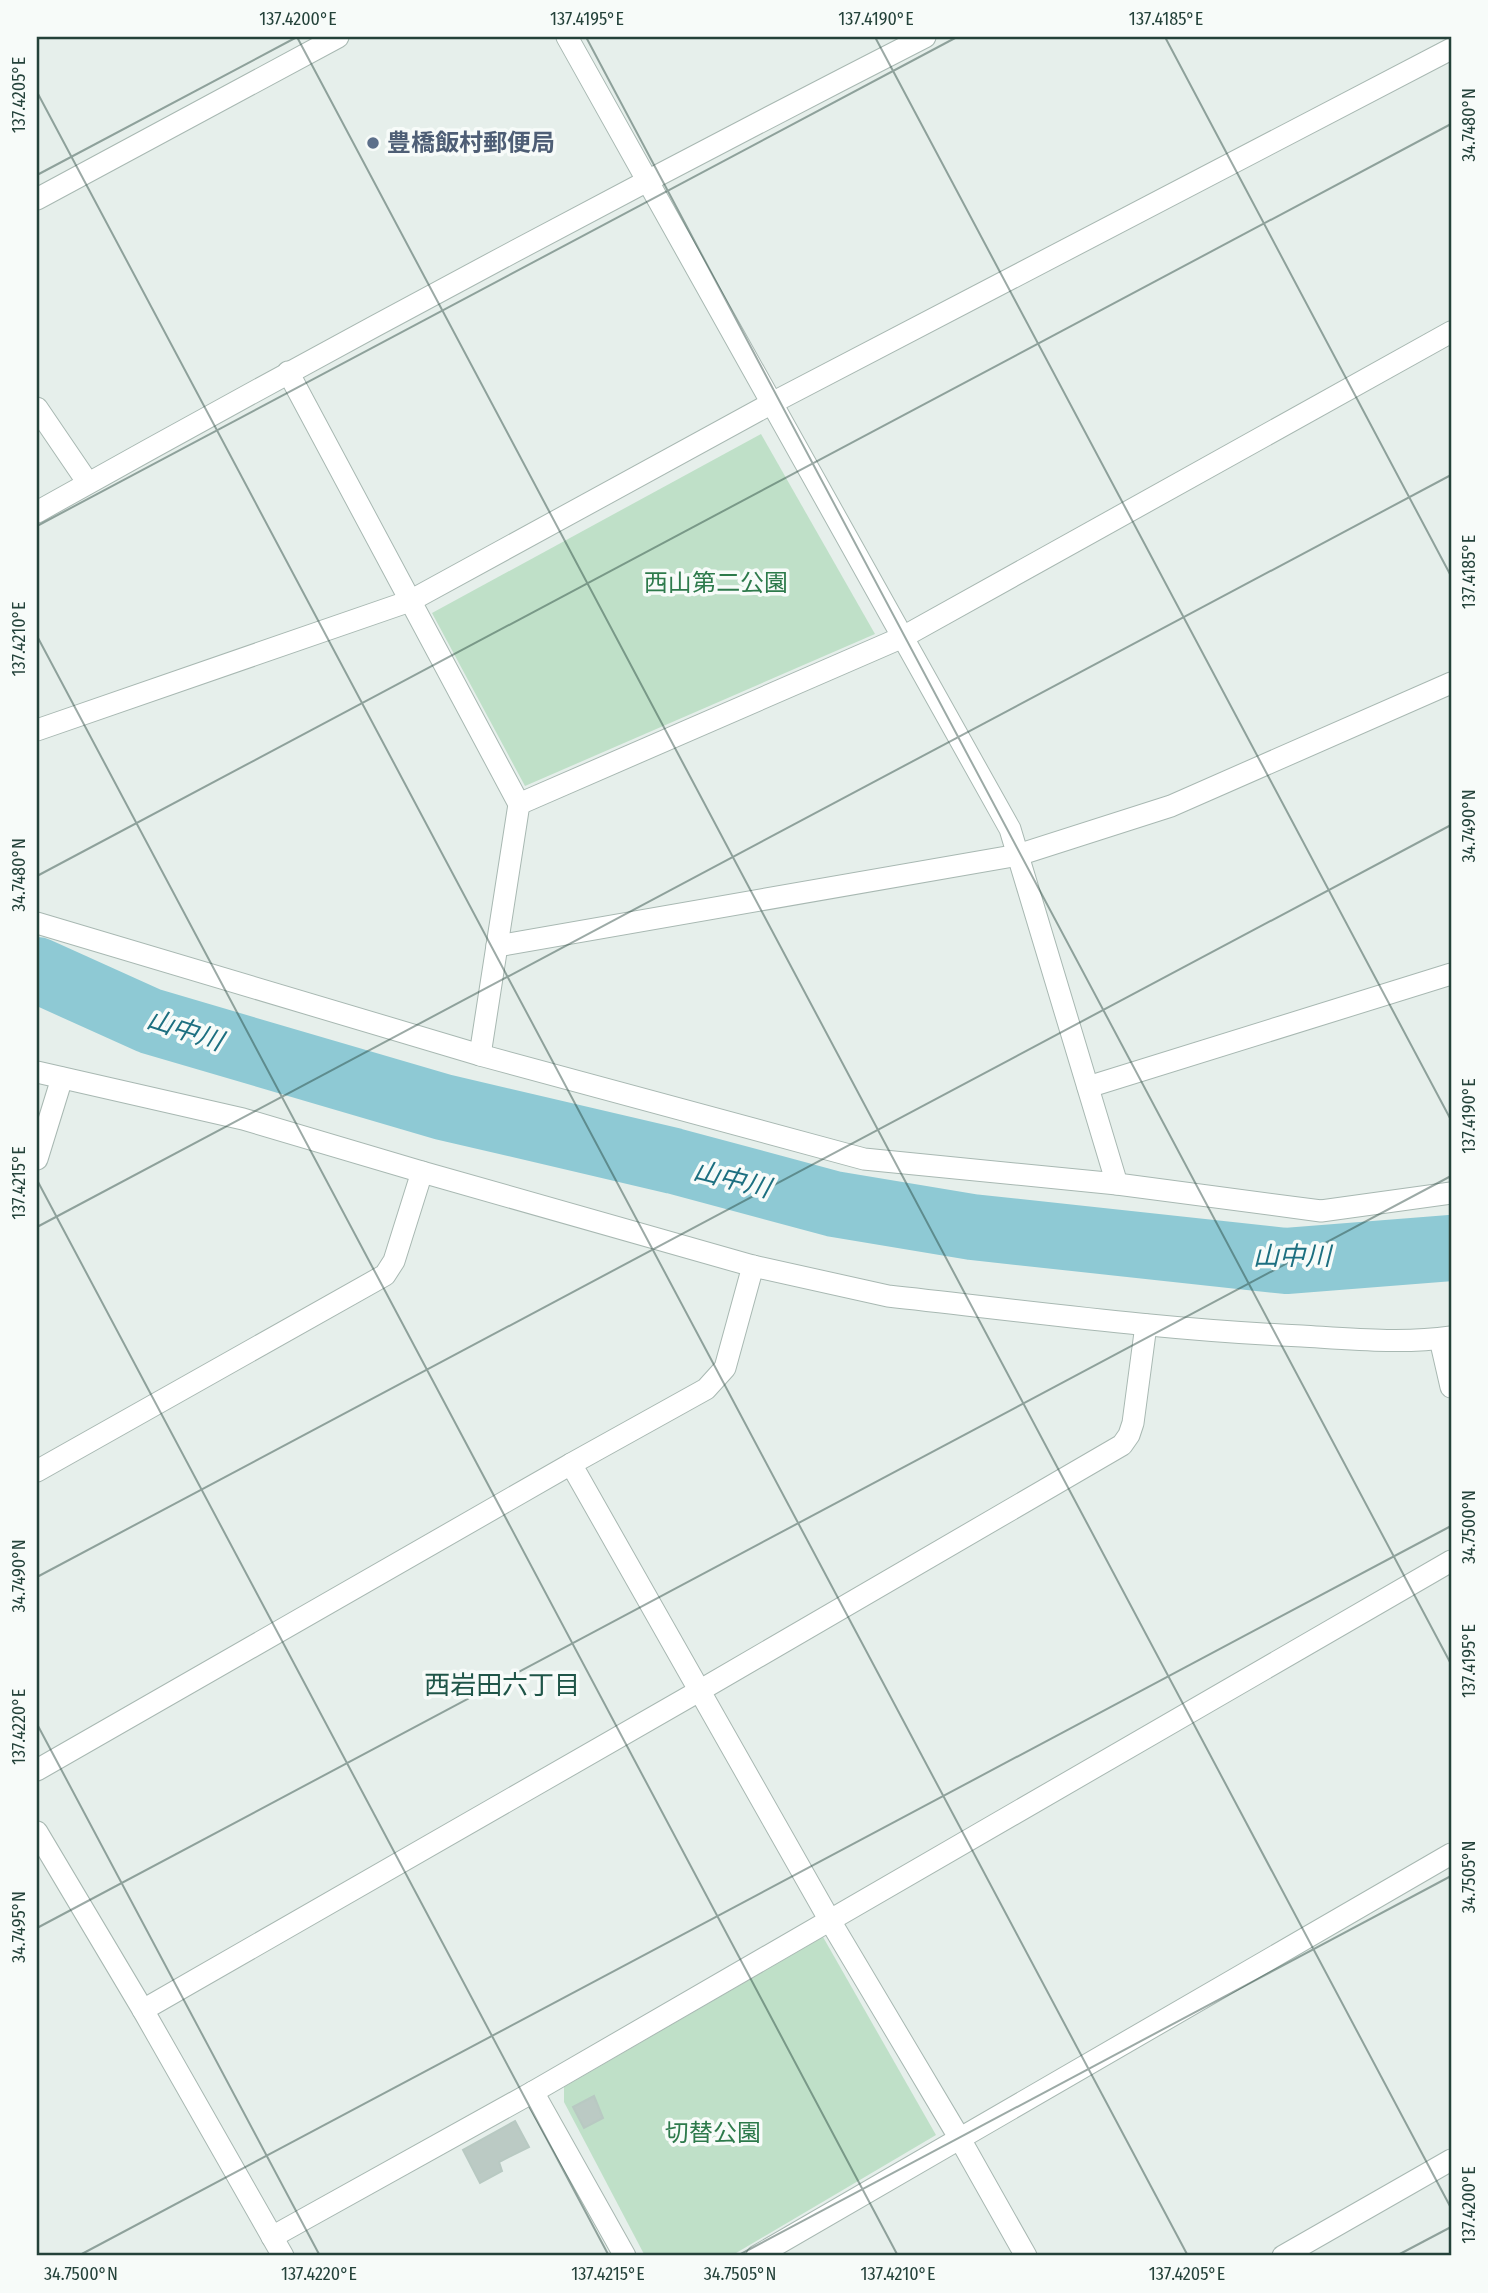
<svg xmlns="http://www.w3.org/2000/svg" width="1488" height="2293" viewBox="0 0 1488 2293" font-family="'Fira Sans Condensed','Noto Sans JP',sans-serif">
  <rect width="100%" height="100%" fill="#e6efeb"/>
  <g fill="#bfe0c8">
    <polygon points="761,434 875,634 525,786 432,613"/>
    <polygon points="823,1937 936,2135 731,2256 645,2256 564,2102 564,2087"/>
  </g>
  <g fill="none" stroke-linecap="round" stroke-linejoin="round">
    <polyline stroke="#8ec9d4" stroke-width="66" points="37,970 150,1021 443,1107 674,1161 834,1204 972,1227 1286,1261 1451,1248"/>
  </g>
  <g fill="#bbcac4" stroke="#b8c9c2" stroke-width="2">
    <polygon points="594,2096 603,2118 584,2128 573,2107"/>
    <polygon points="515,2121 529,2147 499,2162 502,2171 480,2183 463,2150"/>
  </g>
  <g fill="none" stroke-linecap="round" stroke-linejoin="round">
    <g stroke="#a8b8b2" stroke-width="23">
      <g id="minor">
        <polyline points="567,37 1010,829 1117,1184"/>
        <polyline points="288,372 519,804 480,1055"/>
        <polyline points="37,408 88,483"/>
        <path d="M37,512C330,348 626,190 925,37"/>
        <polyline points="37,730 410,601 772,403 1451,49"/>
        <polyline points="519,804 903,637 1451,332"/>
        <polyline points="37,923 480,1055 864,1159 1117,1184 1321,1211 1451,1193"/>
        <polyline points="497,946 1018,855 1171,806 1451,683"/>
        <path d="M37,1072L243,1119L422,1172L753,1266L888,1296C1025,1311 1163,1330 1302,1336C1351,1339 1403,1344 1451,1337"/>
        <polyline points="1088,1087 1451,974"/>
        <polyline points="37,1159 62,1078"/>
        <polyline points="753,1266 725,1368 706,1389 571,1464 829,1919 960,2139 1026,2256"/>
        <polyline points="1440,1339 1451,1387"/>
        <polyline points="37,1471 385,1275 394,1261 422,1172"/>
        <polyline points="143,2010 699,1691 1122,1445 1129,1435 1133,1423 1146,1325"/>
        <polyline points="533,2092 625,2256"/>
        <polyline points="272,2237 533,2092 1451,1561"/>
        <polyline points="757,2256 1451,1854"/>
        <polyline points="1283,2256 1451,2160"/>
      </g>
    </g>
    <g stroke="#a8b8b2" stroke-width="23">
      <g id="tertiary">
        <polyline points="37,199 338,37"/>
        <polyline points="37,1770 571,1464"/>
        <polyline points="37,1832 143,2010 283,2256"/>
      </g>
    </g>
    <use href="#minor" stroke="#fff" stroke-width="21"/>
    <use href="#tertiary" stroke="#fff" stroke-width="21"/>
  </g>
  <path fill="none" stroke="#24423a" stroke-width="2" stroke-opacity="0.45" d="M297,37L1451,2208M586,37L1451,1664M875,37L1451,1120M1165,37L1451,576M37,92L1188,2256M37,175L297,37M37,526L957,37M37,636L898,2256M37,876L1451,124M37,1180L609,2256M37,1227L1451,475M37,1577L1451,825M37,1724L320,2256M37,1928L1451,1176M78,2256L1451,1526M737,2256L1451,1876M1396,2256L1451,2227"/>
  <circle fill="#5c6f8a" stroke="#f7fbf9" stroke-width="2.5" cx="373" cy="143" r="7"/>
  <g text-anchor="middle" stroke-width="7" stroke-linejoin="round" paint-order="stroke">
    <g font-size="24" font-weight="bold" fill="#4e5e75" stroke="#f7fbf9" text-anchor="start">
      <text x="387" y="151">豊橋飯村郵便局</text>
    </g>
    <g font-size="24" fill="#2d7a4b" stroke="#f7fbf9">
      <text x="716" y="591">西山第二公園</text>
      <text x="713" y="2141">切替公園</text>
    </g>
    <g font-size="26" font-style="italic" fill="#1c6f80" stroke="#f7fbf9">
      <text transform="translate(185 1030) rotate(18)" y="9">山中川</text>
      <text transform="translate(732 1179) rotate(14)" y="9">山中川</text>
      <text x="1292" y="1265">山中川</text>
    </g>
    <g font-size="26" fill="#1f5548" stroke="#f7fbf9">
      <text x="502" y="1694">西岩田六丁目</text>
    </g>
  </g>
  <rect width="1488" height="2293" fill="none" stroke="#f7fbf9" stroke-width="77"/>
  <rect x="38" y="38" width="1412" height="2216" fill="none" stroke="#24423a" stroke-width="2.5"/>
  <g font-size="18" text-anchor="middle" fill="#24423a">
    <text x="298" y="25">137.4200°E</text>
    <text x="587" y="25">137.4195°E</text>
    <text x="876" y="25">137.4190°E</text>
    <text x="1166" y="25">137.4185°E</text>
    <text transform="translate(19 95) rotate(-90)" y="6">137.4205°E</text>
    <text transform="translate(1469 125) rotate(-90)" y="6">34.7480°N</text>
    <text transform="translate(1469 572) rotate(-90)" y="6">137.4185°E</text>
    <text transform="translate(19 639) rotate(-90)" y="6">137.4210°E</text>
    <text transform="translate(1469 826) rotate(-90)" y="6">34.7490°N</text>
    <text transform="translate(19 875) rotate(-90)" y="6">34.7480°N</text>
    <text transform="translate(1469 1116) rotate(-90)" y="6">137.4190°E</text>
    <text transform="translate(19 1183) rotate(-90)" y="6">137.4215°E</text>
    <text transform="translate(1469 1527) rotate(-90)" y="6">34.7500°N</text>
    <text transform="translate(19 1576) rotate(-90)" y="6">34.7490°N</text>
    <text transform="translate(1469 1661) rotate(-90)" y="6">137.4195°E</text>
    <text transform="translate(19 1727) rotate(-90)" y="6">137.4220°E</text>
    <text transform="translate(1469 1877) rotate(-90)" y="6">34.7505°N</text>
    <text transform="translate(19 1927) rotate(-90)" y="6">34.7495°N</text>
    <text transform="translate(1469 2205) rotate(-90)" y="6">137.4200°E</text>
    <text x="81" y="2280">34.7500°N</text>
    <text x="319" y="2280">137.4220°E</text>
    <text x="608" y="2280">137.4215°E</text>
    <text x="740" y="2280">34.7505°N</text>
    <text x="898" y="2280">137.4210°E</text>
    <text x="1187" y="2280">137.4205°E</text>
  </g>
</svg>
